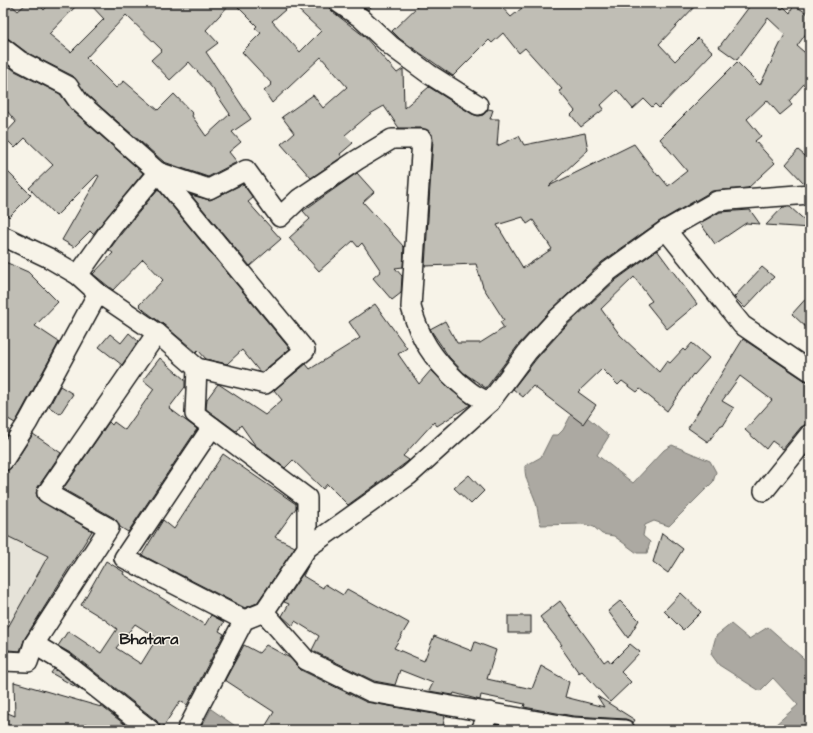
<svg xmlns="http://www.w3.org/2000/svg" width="813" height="733" viewBox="0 0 813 733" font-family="'Architects Daughter',sans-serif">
  <rect width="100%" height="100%" fill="#f7f3e8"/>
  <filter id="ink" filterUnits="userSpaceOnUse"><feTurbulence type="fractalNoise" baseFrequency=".025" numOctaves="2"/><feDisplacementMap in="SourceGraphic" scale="8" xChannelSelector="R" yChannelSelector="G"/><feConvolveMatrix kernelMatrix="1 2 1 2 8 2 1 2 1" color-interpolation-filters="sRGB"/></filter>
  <g filter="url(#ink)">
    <polygon fill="#e6e3d9" points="11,476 101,532 31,638 21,642 3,638 3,479"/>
    <g fill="#aca9a2" stroke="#72716c">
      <path d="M579,414L587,417L609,436L597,455L633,483L664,450L672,445L710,461L716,472L713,482L669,526L654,521L645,525L643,536L650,542L647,553H637L614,536L602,534L594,527L582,524L541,525C538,517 538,510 536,503C532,489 524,481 525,466L541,457L552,435H558L563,430L571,415Z"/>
      <polygon points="731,624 749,639 768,627 810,664 810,730 775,730 775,725 798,705 773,678 760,691 719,665 711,654 716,636"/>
      <polygon points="211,709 241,730 200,730"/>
    </g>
    <g fill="#c0beb5" stroke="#1c1c1c" fill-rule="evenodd">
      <path d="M3,3H9L18,11L27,3H38L44,10L50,3H79L49,34L71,52L104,19L89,3H231L206,30L218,43L206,52L251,119L232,132L241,142L229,152L237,162L208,177L164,162L87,95L73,76L26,52L9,39L3,37ZM126,15L162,50L151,60L170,80L189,62L213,89L230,114L206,136L192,116L193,114L174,94L158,110L124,81L116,88L86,58Z"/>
      <path d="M234,3H328L333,12L364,36L397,73L403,69L404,108L429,87L472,114L478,116L483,115L488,109L493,110L490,119H499L497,146L519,136L524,145L585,133L588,150L549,186L634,144L658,176L659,175L668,186L687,171L660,139L737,62L760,85L785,34L768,18L737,60L719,47L752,3H774L782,9L784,7L790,13L794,5L810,15V28L797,46L810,57V77L789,101L792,105L780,115L767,100L747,119L761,136L755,141L775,163L748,188L712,191L660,221L602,262L549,312L519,344L486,388L464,373L449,357L430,329L445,321L457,343H480L504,328L500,322L504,320L483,287L476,264L425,266L433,140L432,134L422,128H399L384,106L370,114L345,135L353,143L340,154L342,157L311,178L281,144L294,133L282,117L313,95L323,108L347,87L321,57L272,103L264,91L272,84L242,52L261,33L255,28L257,26ZM292,4L321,31L300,52L272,21ZM523,217L527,224L533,220L552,249L523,268L497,225Z"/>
      <polygon points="359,3 375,3 368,10"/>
      <polygon points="421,3 498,3 511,17 528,3 698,3 659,44 675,61 698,38 713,52 659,108 655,104 652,107 644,99 633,109 617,90 601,105 604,109 581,127 571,115 575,111 559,91 562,89 525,48 519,53 503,33 492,43 489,40 453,76 400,39 392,31"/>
      <polygon points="3,62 15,71 60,94 72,110 143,173 93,234 90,231 74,247 62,240 99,176 97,175 56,216 29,188 53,165 25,138 15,148 3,136 16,122 3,106"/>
      <polygon points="798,150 810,160 810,183 804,183 786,164"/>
      <polygon points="3,167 31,195 9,217 3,211"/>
      <polygon points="357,173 374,192 363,202 404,247 403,267 395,268 402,276 401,293 392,300 373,278 381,271 362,243 358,247 353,241 319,271 289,238 310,219 303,211"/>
      <polygon points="243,184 253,198 248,202 281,239 250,266 191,195 210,200"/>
      <polygon points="158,189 290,349 262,372 259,371 242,350 227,364 206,359 198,350 196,352 164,325 145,311 139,305 163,280 143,259 113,290 93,274 113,253 109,250 121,234"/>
      <polygon points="783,207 790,207 810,225 810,228 766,225"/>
      <polygon points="750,210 760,224 746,223 715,244 700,223 720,212"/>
      <polygon points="657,250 697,304 667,329 647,304 652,301 634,277 601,309 620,335 659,372 667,361 670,363 683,349 685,351 692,343 709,358 694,375 693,374 667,411 640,389 637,392 622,381 618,385 602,369 578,392 596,405 583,424 533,386 523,397 513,389 537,358 565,327 616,280"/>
      <polygon points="3,261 28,272 58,302 35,326 59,342 15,423 3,416"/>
      <polygon points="762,267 774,277 745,308 734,297"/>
      <polygon points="810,294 810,331 792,314"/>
      <polygon points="375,304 407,348 398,354 419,384 431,370 450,389 470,405 437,426 434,422 403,456 409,460 407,462 348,505 327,484 323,489 293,460 285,468 255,445 241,425 236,431 206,409 207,399 218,384 220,385 265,415 282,400 274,390 306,364 310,369 360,338 349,322"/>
      <polygon points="129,333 138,341 122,365 99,347 110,334 121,343"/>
      <polygon points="743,339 804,380 810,382 810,423 801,427 783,449 772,441 766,449 745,430 772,400 740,376 722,401 734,408 723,426 721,425 708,442 688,428"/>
      <polygon points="160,358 185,380 185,387 169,408 197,429 128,532 120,527 114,518 63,489 109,422 112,425 114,422 125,430 154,389 143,380"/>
      <polygon points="60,386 73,394 60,414 49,407"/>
      <polygon points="33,434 61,453 38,487 36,493 38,499 92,531 25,638 20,651 8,650 3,647 3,627 7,629 48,556 3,534 3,472 12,467"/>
      <polygon points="223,454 296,504 296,508 275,537 295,547 257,603 245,608 142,555 163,520 174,529"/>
      <polygon points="469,475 484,491 471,504 454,488"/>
      <polygon points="662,533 683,549 668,573 653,562"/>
      <path d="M106,561L124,572L123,574L205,625L211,615L224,622L219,631L224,634L187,705L180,701L161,730L157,721L72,654L58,646L68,631L101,653L117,629L104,619L81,605ZM135,624L157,638L141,664L116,648Z"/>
      <polygon points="308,566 303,576 323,588 325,584 343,595 347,589 409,623 394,648 424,661 434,636 472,651 475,642 496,650 487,679 532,689 541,666 569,682 565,697 604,707 597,696 635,720 633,723 626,719 573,716 524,707 525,704 481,695 480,700 454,693 453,695 429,691 433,683 400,670 395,685 374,681 313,651 312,650 319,636 295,621 293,626 282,616 289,604 284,602"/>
      <polygon points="681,593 701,612 683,630 664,611"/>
      <polygon points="560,601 604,662 608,659 611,663 630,644 640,652 621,672 631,682 610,702 582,671 579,673 560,646 562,645 540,617"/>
      <polygon points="620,601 639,620 628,638 608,611"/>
      <rect x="508" y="616" width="23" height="17"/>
      <polygon points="244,645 259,653 266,645 290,658 301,670 366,702 445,716 442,730 427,728 426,730 409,730 399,726 397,730 263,730 274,712 225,680"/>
      <polygon points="54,669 59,672 83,691 51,673"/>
      <polygon points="14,682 101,707 101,706 132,730 93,730 86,723 80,730 10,730 3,726 3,711 15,716"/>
    </g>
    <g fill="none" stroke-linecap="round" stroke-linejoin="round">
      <g stroke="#1c1c1c" stroke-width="22">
        <g id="street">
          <polyline points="339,3 361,18 391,46 429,74 478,105"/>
          <polyline points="3,48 20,61 68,86 79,102 158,172 305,350 265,384 197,368 157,333 98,293 78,275 49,258 3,236"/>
          <polyline points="666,230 742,325 810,371"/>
          <path d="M78,275L112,227L158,172L209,189L246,170L280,217L299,199L357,160L392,139H422L411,307C420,339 432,358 457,381C469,391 475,397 490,402"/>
          <polyline points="212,427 124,558 244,620"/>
          <polyline points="3,461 28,422 98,293"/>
          <polyline points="764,491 810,434"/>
          <polyline points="307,548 409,475 490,402 528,351 557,319 609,271 666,230 717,201 810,194"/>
          <polyline points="264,612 306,660 371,692 572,727 625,730"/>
          <polyline points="34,644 65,663 150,730"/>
          <polyline points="3,661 28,662 34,644 109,528 47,493 157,333"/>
          <polyline points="187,730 244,620 264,612 307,548 307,498 195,414 197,368"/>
          <polyline points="481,730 490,712"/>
        </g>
      </g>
      <use href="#street" stroke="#f7f3e8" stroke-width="19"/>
    </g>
  </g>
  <g text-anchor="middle" stroke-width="3" stroke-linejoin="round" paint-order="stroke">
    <g font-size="16" font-weight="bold" fill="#1c1c1c" stroke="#f7f3e8">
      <text x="149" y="644">Bhatara</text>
    </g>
  </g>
  <rect width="813" height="733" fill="none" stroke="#f7f3e8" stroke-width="16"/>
  <rect x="8" y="8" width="797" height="717" fill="none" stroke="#1c1c1c" stroke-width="1.5" filter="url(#ink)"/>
</svg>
